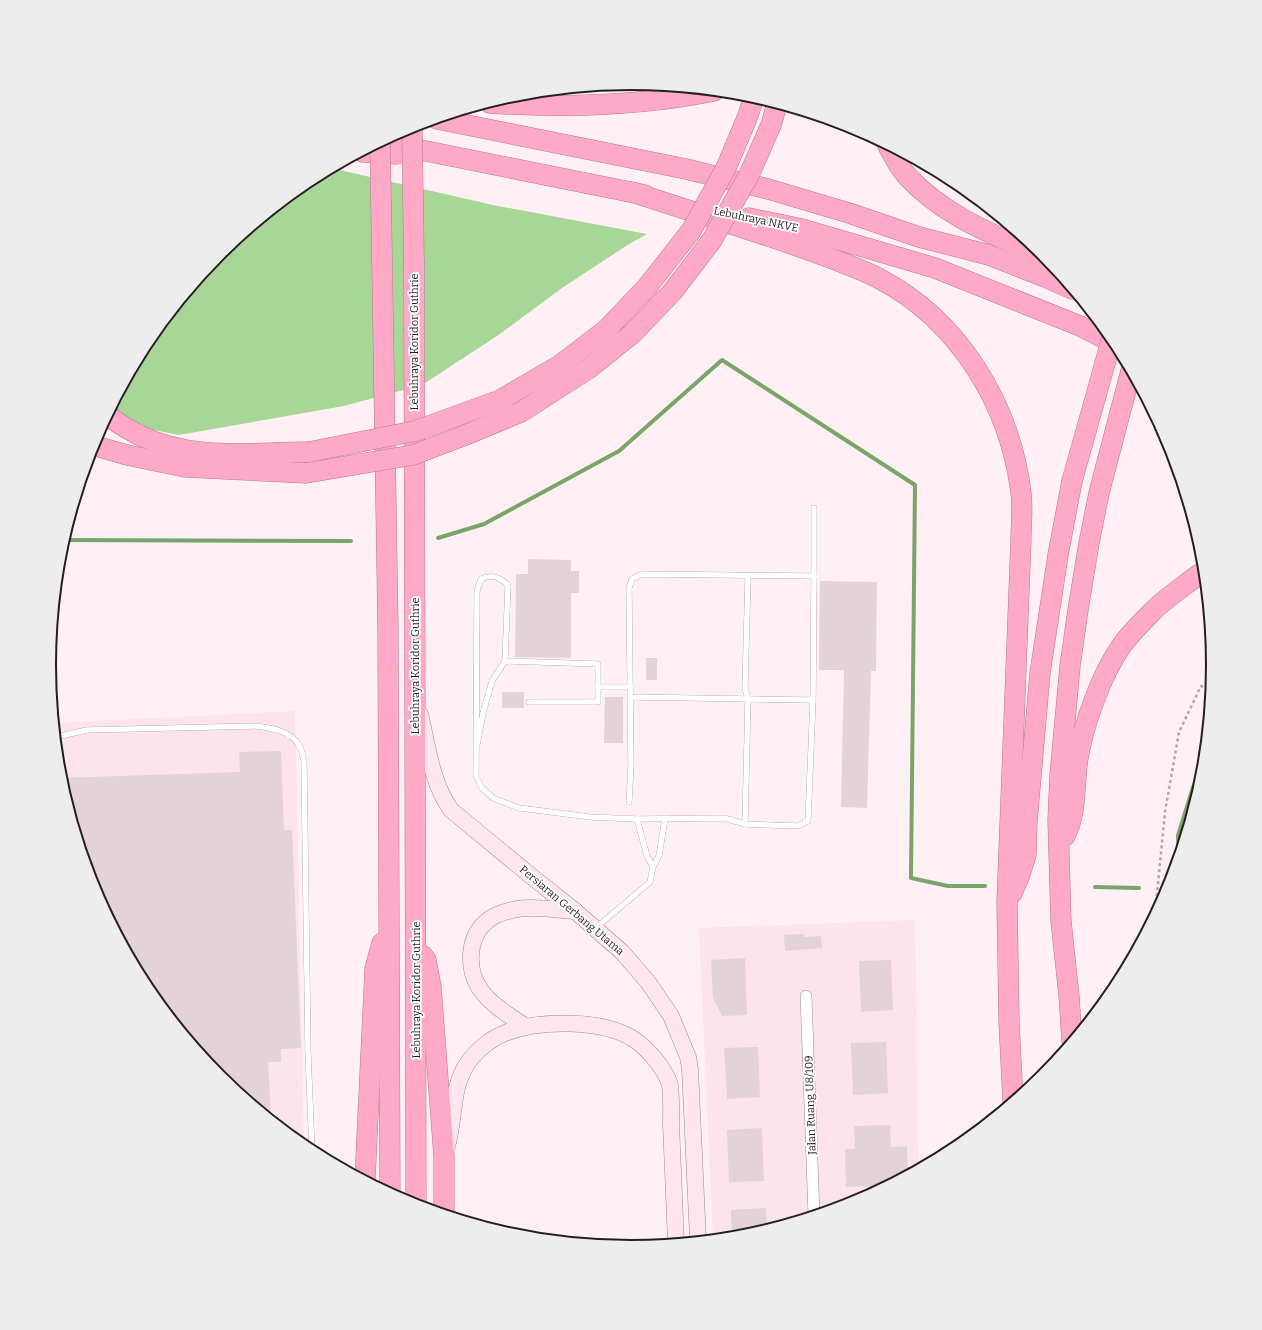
<svg xmlns="http://www.w3.org/2000/svg" width="1262" height="1330" viewBox="0 0 1262 1330" font-family="Bitter,serif">
  <rect width="100%" height="100%" fill="#fff0f5"/>
  <g fill="#fde3eb">
    <polygon points="295,711 304,1146 219,1076 147,988 93,888 60,778 55,723"/>
    <polygon points="915,920 919,1168 854,1203 744,1236 713,1239 699,928"/>
  </g>
  <polygon fill="#a8d697" points="331,168 493,205 647,234 629,244 562,288 497,336 422,385 344,406 179,435 105,420 147,341 220,253 308,181"/>
  <polygon fill="#79a568" points="1204,754 1202,779 1177,861 1176,835 1191,787"/>
  <g fill="none" stroke-linecap="round" stroke-linejoin="round">
    <g stroke="#79a568" stroke-width="4">
      <polyline points="438,538 484,524 619,451 722,360 915,485 911,878 948,886 985,886"/>
      <polyline points="64,540 351,541"/>
      <polyline points="1095,887 1139,888"/>
    </g>
  </g>
  <g fill="#e3d2d7">
    <polygon points="528,559 571,560 571,571 579,571 579,593 571,593 571,658 515,657 516,574 528,574"/>
    <polygon points="820,581 877,582 876,671 871,671 867,808 841,807 844,670 819,670"/>
    <rect x="646" y="658" width="11" height="22"/>
    <rect x="502" y="692" width="22" height="16"/>
    <polygon points="605,697 623,697 623,743 604,743"/>
    <polygon points="281,751 284,830 292,830 301,1048 281,1049 281,1062 268,1062 271,1119 219,1076 147,988 93,888 60,778 240,772 239,752"/>
    <polygon points="804,934 804,937 821,936 822,948 785,951 784,935"/>
    <polygon points="745,958 747,1015 722,1016 713,998 711,960"/>
    <polygon points="891,960 893,1010 861,1012 859,961"/>
    <polygon points="886,1042 888,1093 853,1095 851,1043"/>
    <polygon points="758,1047 760,1097 727,1099 724,1048"/>
    <polygon points="890,1125 891,1147 907,1146 908,1174 885,1186 846,1187 845,1149 855,1149 854,1126"/>
    <polygon points="762,1128 764,1181 729,1182 727,1130"/>
    <polygon points="766,1208 767,1229 744,1236 732,1237 731,1210"/>
  </g>
  <g fill="none" stroke-linecap="round" stroke-linejoin="round">
    <g stroke="#9a898f" stroke-width="6">
      <g id="service">
        <polyline points="814,576 814,508"/>
        <polyline points="505,661 598,664 598,702 529,702"/>
        <polyline points="598,687 630,687"/>
        <polyline points="630,697 813,700"/>
        <path d="M56,737L87,730L256,726C272,728 292,731 300,747C302,751 303,757 304,762L308,1051L312,1151"/>
        <path d="M477,745L483,713L492,681L505,661L508,585C500,577 492,574 481,579L477,591L476,776L482,788L493,798L519,808L590,817L637,819L724,818L745,824L798,826L808,821L813,700L814,576L642,574L632,579L629,588L631,765L629,802"/>
        <polyline points="637,819 647,856 653,867"/>
        <polyline points="745,824 748,699 745,688 748,576"/>
        <polyline points="597,927 650,882 653,867 659,856 665,818"/>
      </g>
    </g>
    <g stroke="#9a898f" stroke-width="12">
      <polyline id="minor" points="806,996 814,1215"/>
    </g>
    <g stroke="#9a898f" stroke-width="17">
      <g id="secondary">
        <path d="M420,714C428,746 431,782 451,810L531,876L575,911L622,952L648,982L671,1016L688,1057L690,1069L698,1240"/>
        <path d="M525,1026C510,1016 491,1005 480,989C467,970 467,938 486,922C493,915 507,911 517,909C535,906 556,910 575,911"/>
        <path d="M447,1146C455,1120 451,1088 467,1064C475,1052 490,1039 503,1034C538,1019 604,1019 635,1040C648,1049 664,1068 669,1082C672,1090 671,1115 671,1125C673,1164 674,1203 676,1243"/>
      </g>
    </g>
    <g stroke="#b2788d" stroke-width="21">
      <g id="motorway">
        <path d="M490,103C564,108 640,106 714,91"/>
        <polyline points="437,119 686,169 768,189 849,213 919,237 989,255 1045,277 1072,289"/>
        <polyline points="381,142 645,195"/>
        <path d="M888,146C894,156 899,168 908,177C945,217 997,236 1046,258"/>
        <polyline points="363,152 397,154"/>
        <path d="M632,192C675,206 719,220 762,234C786,242 809,250 833,259C848,265 863,270 878,278C959,320 1010,404 1021,493C1023,508 1021,524 1021,539L1007,902L1009,1022L1013,1101"/>
        <polyline points="749,218 802,229 935,268 1080,326 1117,345"/>
        <polyline points="382,258 388,629 390,1193"/>
        <polyline points="414,264 416,1205"/>
        <path d="M108,415C116,423 128,429 139,435C195,462 250,452 309,452"/>
        <polyline points="92,445 127,455 185,467 306,473"/>
        <path d="M1065,836C1077,813 1074,783 1078,758C1084,723 1101,675 1122,645C1130,634 1141,623 1151,613C1164,599 1183,587 1198,575L1204,572"/>
        <polyline points="1012,893 1019,877 1026,855 1027,822 1040,673 1058,555 1072,481 1095,399"/>
        <polyline points="423,956 426,960 431,987 444,1157 444,1214"/>
        <polyline points="1072,1041 1069,996 1061,921 1058,820 1060,775 1070,666 1078,610 1089,543 1099,493 1131,371"/>
        <polyline points="365,1179 375,969 382,943"/>
      </g>
    </g>
    <polyline stroke="#b1a5a9" stroke-width="2.5" stroke-dasharray="3 3" stroke-linecap="butt" points="1155,914 1165,812 1179,732 1201,686 1211,690"/>
    <use href="#service" stroke="#fff" stroke-width="5.5"/>
    <use href="#minor" stroke="#fff" stroke-width="11"/>
    <use href="#secondary" stroke="#ffe5ee" stroke-width="16"/>
    <use href="#motorway" stroke="#fea9c8" stroke-width="20"/>
    <g stroke="#b2788d" stroke-width="21" stroke-linecap="butt">
      <g id="motorway-bridge">
        <polyline points="412,126 414,264"/>
        <polyline points="380,142 382,258"/>
        <polyline points="1095,399 1112,338"/>
        <polyline points="309,452 415,431 500,400 560,365 607,329 647,287 691,231 726,168 747,118 754,97"/>
        <polyline points="306,473 413,455 463,436 521,412 588,369 633,333 673,291 712,240 749,175 771,125 777,104"/>
      </g>
    </g>
    <use href="#motorway-bridge" stroke="#fea9c8" stroke-width="20"/>
  </g>
  <g text-anchor="middle" stroke-width="3.5" stroke-linejoin="round" paint-order="stroke">
    <g font-size="11" fill="#251e20" stroke="#fff">
      <text transform="translate(756 219) rotate(12)" y="4">Lebuhraya NKVE</text>
      <text transform="translate(414 342) rotate(-90)" y="4">Lebuhraya Koridor Guthrie</text>
      <text transform="translate(415 666) rotate(-90)" y="4">Lebuhraya Koridor Guthrie</text>
      <text transform="translate(572 910) rotate(40)" y="4">Persiaran Gerbang Utama</text>
      <text transform="translate(416 990) rotate(-90)" y="4">Lebuhraya Koridor Guthrie</text>
      <text transform="translate(810 1105) rotate(-92)" y="4">Jalan Ruang U8/109</text>
    </g>
  </g>
  <path d="M0 0H1262V1330H0ZM56 665a575 575 0 1 1 1150 0a575 575 0 1 1-1150 0Z" fill="#eeeded" fill-rule="evenodd"/>
  <path fill="none" stroke="#251e20" stroke-width="2" d="M56 665a575 575 0 1 1 1150 0a575 575 0 1 1-1150 0Z"/>
</svg>
